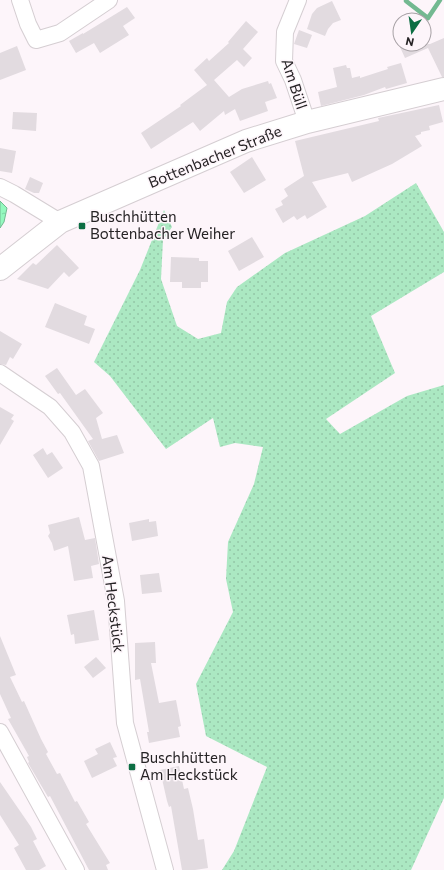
<svg xmlns="http://www.w3.org/2000/svg" width="444" height="870" viewBox="0 0 444 870" font-family="Commissioner,sans-serif">
  <defs>
    <pattern id="grass-dots" width="8" height="8" patternUnits="userSpaceOnUse"><rect width="8" height="8" fill="#abe8c2"/><path d="M2 2h.1M6 6h.1" fill="none" stroke="#93c7a7" stroke-width="1.8" stroke-linecap="round"/></pattern>
    <pattern id="water-ripples" width="26" height="14" patternUnits="userSpaceOnUse"><rect width="26" height="14" fill="#94f9bf"/><path d="M2 4q2-2 4 0t4 0M15 11q2-2 4 0t4 0" fill="none" stroke="#7fd5a4"/></pattern>
  </defs>
  <rect width="100%" height="100%" fill="#fdf5fa"/>
  <polygon fill="url(#grass-dots)" points="416,183 444,232 444,272 371,316 395,373 326,419 340,434 407,396 444,385 444,798 411,870 222,870 234,851 267,767 206,736 196,684 233,612 226,579 228,542 254,484 263,447 235,443 220,447 213,418 166,449 110,376 94,362 140,270 164,210 172,227 163,240 161,279 177,326 198,339 221,333 227,302 237,287 285,253 365,216"/>
  <polygon fill="url(#water-ripples)" stroke="#73b991" points="0,201 7,208 4,222 0,228"/>
  <g fill="none" stroke-linecap="round" stroke-linejoin="round">
    <polyline stroke="#73b991" stroke-width="4.5" points="406,1 428,18 440,0"/>
  </g>
  <g fill="#e2dbe0">
    <polygon points="332,1 341,20 333,23 328,29 325,36 307,29 312,14 317,8"/>
    <polygon points="127,7 135,18 123,26 129,35 100,53 94,43 76,53 69,41 83,33 83,34"/>
    <polygon points="246,21 258,32 243,49 252,58 244,67 237,60 214,80 229,97 242,89 268,81 269,84 271,83 277,98 265,102 268,111 240,121 235,109 225,115 224,111 200,131 193,122 151,149 141,133 181,106 180,105 207,85 194,70 207,58 209,61 229,43 228,42"/>
    <polygon points="299,30 312,35 307,48 294,44"/>
    <polygon points="444,38 444,77 442,77 428,48 405,58 400,47 407,44 430,44"/>
    <polygon points="17,46 26,70 0,80 0,53"/>
    <polygon points="401,63 407,83 386,89 385,87 364,95 321,106 318,92 337,87 333,68 346,65 347,68 350,68 352,78 360,76 360,78 388,69 387,67"/>
    <polygon points="439,105 443,122 429,126 430,130 421,132 421,134 415,136 422,146 392,164 352,182 348,173 312,182 327,207 307,219 305,215 297,220 294,216 283,223 275,209 283,205 281,201 288,196 284,189 304,176 295,141 379,121 378,118"/>
    <polygon points="13,112 37,113 36,131 12,129"/>
    <polygon points="0,148 16,151 12,173 0,171"/>
    <polygon points="252,157 266,180 244,193 230,172"/>
    <polygon points="30,177 43,183 39,193 34,193 25,189"/>
    <polygon points="252,237 264,257 239,271 228,251"/>
    <polygon points="57,245 79,268 69,277 64,272 48,289 17,279 33,263 36,265"/>
    <polygon points="171,257 199,258 199,261 208,261 208,282 201,282 201,288 182,288 182,282 170,282"/>
    <polygon points="55,303 87,316 84,325 95,329 89,344 45,327"/>
    <polygon points="0,331 22,344 13,359 10,357 6,365 0,364"/>
    <polygon points="57,368 76,395 85,389 103,413 96,418 102,439 117,435 124,453 99,461 88,441 93,439 60,393 58,394 45,376"/>
    <polygon points="0,407 14,415 11,419 14,421 0,445"/>
    <polygon points="43,448 47,455 52,452 63,468 48,478 33,455"/>
    <polygon points="79,517 85,540 95,538 99,564 91,566 93,578 74,581 68,546 54,551 52,543 48,536 50,533 48,525"/>
    <polygon points="149,519 149,522 156,521 158,536 132,541 129,523"/>
    <polygon points="159,573 162,592 142,594 140,575"/>
    <polygon points="94,610 99,640 75,644 74,634 71,635 67,615"/>
    <polygon points="0,636 16,675 10,677 22,702 24,701 41,739 48,752 46,754 57,774 60,773 75,802 77,801 89,822 86,824 110,863 106,865 108,870 89,870 50,796 48,797 28,763 29,762 27,757 29,756 8,719 11,718 0,694"/>
    <polygon points="155,642 156,663 151,663 159,703 176,700 181,726 178,727 180,737 149,743 147,732 149,732 140,679 135,680 135,643"/>
    <polygon points="96,657 106,668 93,678 84,667"/>
    <polygon points="110,742 117,757 113,758 117,766 92,778 84,761 98,754 95,749"/>
    <polygon points="179,766 184,789 188,788 193,809 198,840 204,839 208,868 195,870 182,870 171,806 169,807 167,801 160,770"/>
    <polygon points="0,782 31,827 37,839 33,841 46,866 39,870 26,870 14,848 19,845 0,815"/>
  </g>
  <g fill="none" stroke-linecap="round" stroke-linejoin="round">
    <g stroke="#d5ced2" stroke-width="18">
      <g id="street">
        <polyline points="20,0 28,24 36,40 60,33 109,0"/>
        <polyline points="298,0 285,32 284,61 293,80 307,122"/>
        <polyline points="0,187 14,194 60,222"/>
        <polyline points="0,373 50,407 72,432 91,466 116,601 125,723 165,870"/>
        <polyline points="0,732 76,870"/>
      </g>
    </g>
    <g stroke="#d5ced2" stroke-width="24">
      <polyline id="secondary" points="0,269 60,222 246,141 307,122 444,89"/>
    </g>
    <use href="#street" stroke="#fff" stroke-width="16"/>
    <use href="#secondary" stroke="#fff" stroke-width="22"/>
  </g>
  <g fill="#0c6e43" stroke="#fdf5fa" stroke-width="1.5">
    <rect x="78" y="222" width="8" height="8" rx="2"/>
    <rect x="128" y="763" width="8" height="8" rx="2"/>
  </g>
  <g text-anchor="middle" stroke-width="3" stroke-linejoin="round" paint-order="stroke">
    <g font-size="15" fill="#262325" stroke="#fdf5fa">
      <text transform="translate(294 84) rotate(72)" y="5">Am Büll</text>
      <text transform="translate(215 157) rotate(-22)" y="5">Bottenbacher Straße</text>
      <text transform="translate(113 604) rotate(83)" y="5">Am Heckstück</text>
    </g>
    <g font-size="15" fill="#262325" stroke="#fdf5fa" text-anchor="start">
      <text x="90" y="222">Buschhütten<tspan x="90" dy="17">Bottenbacher Weiher</tspan></text>
      <text x="140" y="763">Buschhütten<tspan x="140" dy="17">Am Heckstück</tspan></text>
    </g>
  </g>
  <g transform="translate(412 32) rotate(193)"><circle r="19" fill="#fdf5fa" stroke="#a7a1a5"/>
  <path d="M0-3L7 15L0 10L-7 15Z" fill="#0c6e43"/>
  <text y="-6" font-size="11" font-weight="bold" text-anchor="middle" fill="#262325">N</text>
  </g>
</svg>
